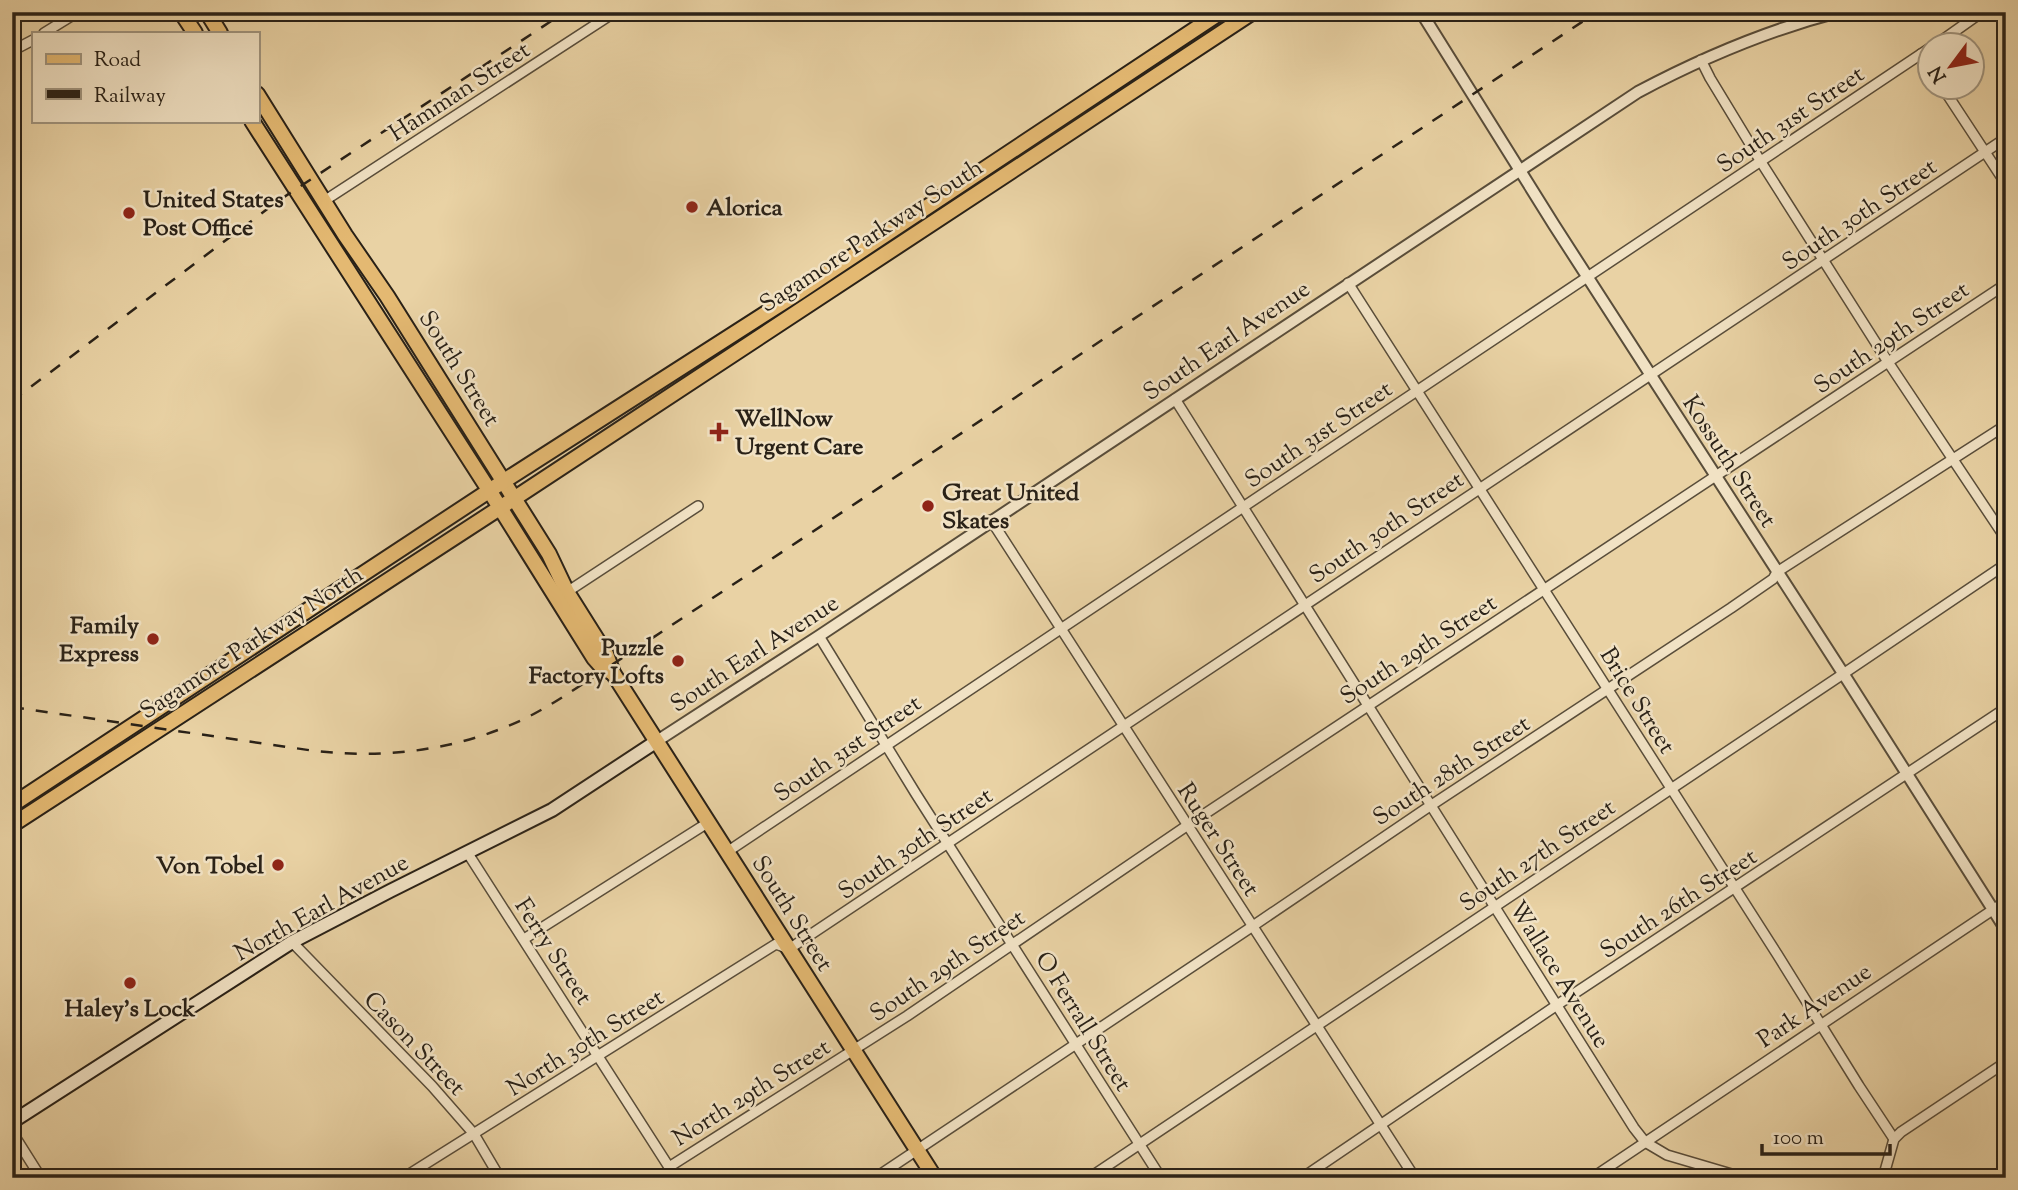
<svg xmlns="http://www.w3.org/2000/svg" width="2018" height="1190" viewBox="0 0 2018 1190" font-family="'Sorts Mill Goudy',serif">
  <rect width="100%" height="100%" fill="#e9d2a4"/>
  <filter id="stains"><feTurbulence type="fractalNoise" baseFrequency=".00286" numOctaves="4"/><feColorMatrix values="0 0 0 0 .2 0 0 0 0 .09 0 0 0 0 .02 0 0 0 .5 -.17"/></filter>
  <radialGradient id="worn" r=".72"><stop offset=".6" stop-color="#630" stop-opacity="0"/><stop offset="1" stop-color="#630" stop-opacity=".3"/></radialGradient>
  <path fill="#b1bd8a" stroke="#6d6f50" stroke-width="2" d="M1663,1169L1694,1178H1621C1634,1169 1649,1174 1663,1169Z"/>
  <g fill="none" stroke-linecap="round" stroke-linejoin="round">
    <g stroke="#594d3a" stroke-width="12">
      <g id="minor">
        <polyline points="44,33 78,12"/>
        <polyline points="1934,46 1982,12"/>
        <polyline points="12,51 33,40"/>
        <polyline points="1921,54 1930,68"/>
        <polyline points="1701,60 1710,78 1761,162 1888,362 2006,539"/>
        <polyline points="1943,88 2006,184"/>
        <polyline points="324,201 615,12"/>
        <polyline points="1348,283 1777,954 1859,1086 1894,1139"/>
        <polyline points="1175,399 1634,1128 1645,1142 1667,1155 1745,1178"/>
        <polyline points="991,520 1415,1178"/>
        <polyline points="567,592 698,506"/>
        <polyline points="819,636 916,794 1161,1178"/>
        <polyline points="467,852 676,1178"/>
        <polyline points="727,852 1930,48"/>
        <polyline points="524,939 709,822"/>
        <polyline points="292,942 432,1086 474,1134 500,1178"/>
        <polyline points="12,1132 41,1178"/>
        <polyline points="669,1167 907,1016 1188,825 2006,284"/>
        <polyline points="403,1178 776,944 789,949 2006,138"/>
        <polyline points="875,1178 1247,930 1424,810 1731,608 1773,579 1777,572 2006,425"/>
        <polyline points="1089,1178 1843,674 2006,564"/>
        <polyline points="1302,1178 1563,1001 2006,708"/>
        <polyline points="1592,1178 2006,901"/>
        <polyline points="1883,1178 1894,1139 1901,1132 2006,1062"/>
      </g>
    </g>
    <g stroke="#594d3a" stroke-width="14">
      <g id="tertiary">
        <polyline points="1421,12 1554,225 1848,681 2006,930"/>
        <path d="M657,741L819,636L1638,92C1702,58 1768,30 1838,12"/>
      </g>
    </g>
    <g stroke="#292117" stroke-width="16">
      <polyline id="secondary" points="12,1122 292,942 390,891 552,810 657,741"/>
    </g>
    <g stroke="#292117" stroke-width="18">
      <g id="primary">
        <polyline points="181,12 195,33"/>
        <polyline points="207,12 220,33"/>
        <polyline points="257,94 345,235 387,296 549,554 567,592 606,654 613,673 935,1178"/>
        <polyline points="252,121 489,490 594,658 602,667 613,673"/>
        <polyline points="12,805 504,481 796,294 1221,12"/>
        <polyline points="12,825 515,498 1253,12"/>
      </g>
    </g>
    <use href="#minor" stroke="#f1e2c4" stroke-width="9"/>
    <use href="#tertiary" stroke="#f1e2c4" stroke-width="10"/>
    <use href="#secondary" stroke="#f1e2c4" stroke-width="12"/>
    <use href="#primary" stroke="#e4b972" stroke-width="14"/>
    <g stroke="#292117" stroke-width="2.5" stroke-dasharray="12 12" stroke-linecap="butt">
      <polyline points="12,401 278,201 565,12"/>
      <path d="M12,707L315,751C388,759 459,750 526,718C550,706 572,691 595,676L1597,12"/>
    </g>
  </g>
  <g fill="#8f2418" stroke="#f1e2c4" stroke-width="2.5">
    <circle cx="692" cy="207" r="7"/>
    <circle cx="129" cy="213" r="7"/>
    <path d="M715.5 421.5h7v7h7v7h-7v7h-7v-7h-7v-7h7z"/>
    <circle cx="928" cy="506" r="7"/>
    <circle cx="153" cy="639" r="7"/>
    <circle cx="678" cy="661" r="7"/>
    <circle cx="278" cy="865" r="7"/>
    <circle cx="130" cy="983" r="7"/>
  </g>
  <g text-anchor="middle" stroke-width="5" stroke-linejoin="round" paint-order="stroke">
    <g font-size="24" fill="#292117" stroke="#f1e2c4">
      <text transform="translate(459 91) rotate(-33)" y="8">Hamman Street</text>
      <text transform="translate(1790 119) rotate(-34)" y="8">South 31st Street</text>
      <text transform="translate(1859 214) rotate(-34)" y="8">South 30th Street</text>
      <text transform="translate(871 235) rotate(-33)" y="8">Sagamore Parkway South</text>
      <text transform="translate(1891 337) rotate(-34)" y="8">South 29th Street</text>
      <text transform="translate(1226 340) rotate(-34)" y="8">South Earl Avenue</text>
      <text transform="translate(460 368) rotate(58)" y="8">South Street</text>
      <text transform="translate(1318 434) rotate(-34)" y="8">South 31st Street</text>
      <text transform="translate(1730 461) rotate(57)" y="8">Kossuth Street</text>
      <text transform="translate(1386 527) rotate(-34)" y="8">South 30th Street</text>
      <text transform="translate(251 642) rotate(-33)" y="8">Sagamore Parkway North</text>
      <text transform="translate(1418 649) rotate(-33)" y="8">South 29th Street</text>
      <text transform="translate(754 653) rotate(-33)" y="8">South Earl Avenue</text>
      <text transform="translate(1638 700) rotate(58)" y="8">Brice Street</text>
      <text transform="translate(847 748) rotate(-34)" y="8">South 31st Street</text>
      <text transform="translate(1451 770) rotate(-33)" y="8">South 28th Street</text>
      <text transform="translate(1219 839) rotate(57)" y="8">Ruger Street</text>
      <text transform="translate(915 843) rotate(-34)" y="8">South 30th Street</text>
      <text transform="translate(1537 855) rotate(-34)" y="8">South 27th Street</text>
      <text transform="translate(1678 903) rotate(-33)" y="8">South 26th Street</text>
      <text transform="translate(321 907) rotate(-29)" y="8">North Earl Avenue</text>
      <text transform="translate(793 913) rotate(58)" y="8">South Street</text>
      <text transform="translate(554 951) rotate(57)" y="8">Ferry Street</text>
      <text transform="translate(947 965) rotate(-34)" y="8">South 29th Street</text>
      <text transform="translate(1560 974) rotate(58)" y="8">Wallace Avenue</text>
      <text transform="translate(1814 1005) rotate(-34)" y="8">Park Avenue</text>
      <text transform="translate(1084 1021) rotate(58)" y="8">O Ferrall Street</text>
      <text transform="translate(585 1042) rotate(-32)" y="8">North 30th Street</text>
      <text transform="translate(415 1043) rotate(46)" y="8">Cason Street</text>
      <text transform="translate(751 1092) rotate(-32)" y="8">North 29th Street</text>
    </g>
    <g font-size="24" font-weight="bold" fill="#292117" stroke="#f1e2c4" text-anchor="start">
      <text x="143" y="207">United States<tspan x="143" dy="28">Post Office</tspan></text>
      <text x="706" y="215">Alorica</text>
      <text x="735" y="426">WellNow<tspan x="735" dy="28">Urgent Care</tspan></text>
      <text x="942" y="500">Great United<tspan x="942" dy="28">Skates</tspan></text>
      <text x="139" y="633" text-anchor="end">Family<tspan x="139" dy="28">Express</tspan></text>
      <text x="664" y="655" text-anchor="end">Puzzle<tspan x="664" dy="28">Factory Lofts</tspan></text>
      <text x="264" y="873" text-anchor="end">Von Tobel</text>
      <text x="130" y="1016" text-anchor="middle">Haley's Lock</text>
    </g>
  </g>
  <rect width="2018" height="1190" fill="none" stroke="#e9d2a4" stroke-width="42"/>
  <rect x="14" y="14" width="1990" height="1162" fill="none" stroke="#292117" stroke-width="3.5"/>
  <rect x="21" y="21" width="1976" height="1148" fill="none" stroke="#292117" stroke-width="2"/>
  <rect x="32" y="32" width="228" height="91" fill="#f1e2c4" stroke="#a1957f" stroke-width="2"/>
  <rect x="46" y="54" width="35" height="10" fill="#e4b972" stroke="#a1957f" stroke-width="2"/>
  <text x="94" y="66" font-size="21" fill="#292117">Road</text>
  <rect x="46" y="89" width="35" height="10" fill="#292117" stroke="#a1957f" stroke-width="2"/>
  <text x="94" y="102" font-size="21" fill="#292117">Railway</text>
  <g transform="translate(1951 66) rotate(238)"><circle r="33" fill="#f1e2c4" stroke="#a1957f" stroke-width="2"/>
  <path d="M0-5L12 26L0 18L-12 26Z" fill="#8f2418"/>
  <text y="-10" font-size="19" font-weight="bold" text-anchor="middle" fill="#292117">N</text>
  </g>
  <path d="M1762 1144v10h128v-10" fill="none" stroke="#292117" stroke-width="3.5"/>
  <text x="1773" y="1144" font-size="21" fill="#292117" stroke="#f1e2c4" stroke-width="5" paint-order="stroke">100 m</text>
  <rect width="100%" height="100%" filter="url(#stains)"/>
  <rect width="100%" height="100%" fill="url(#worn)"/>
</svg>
